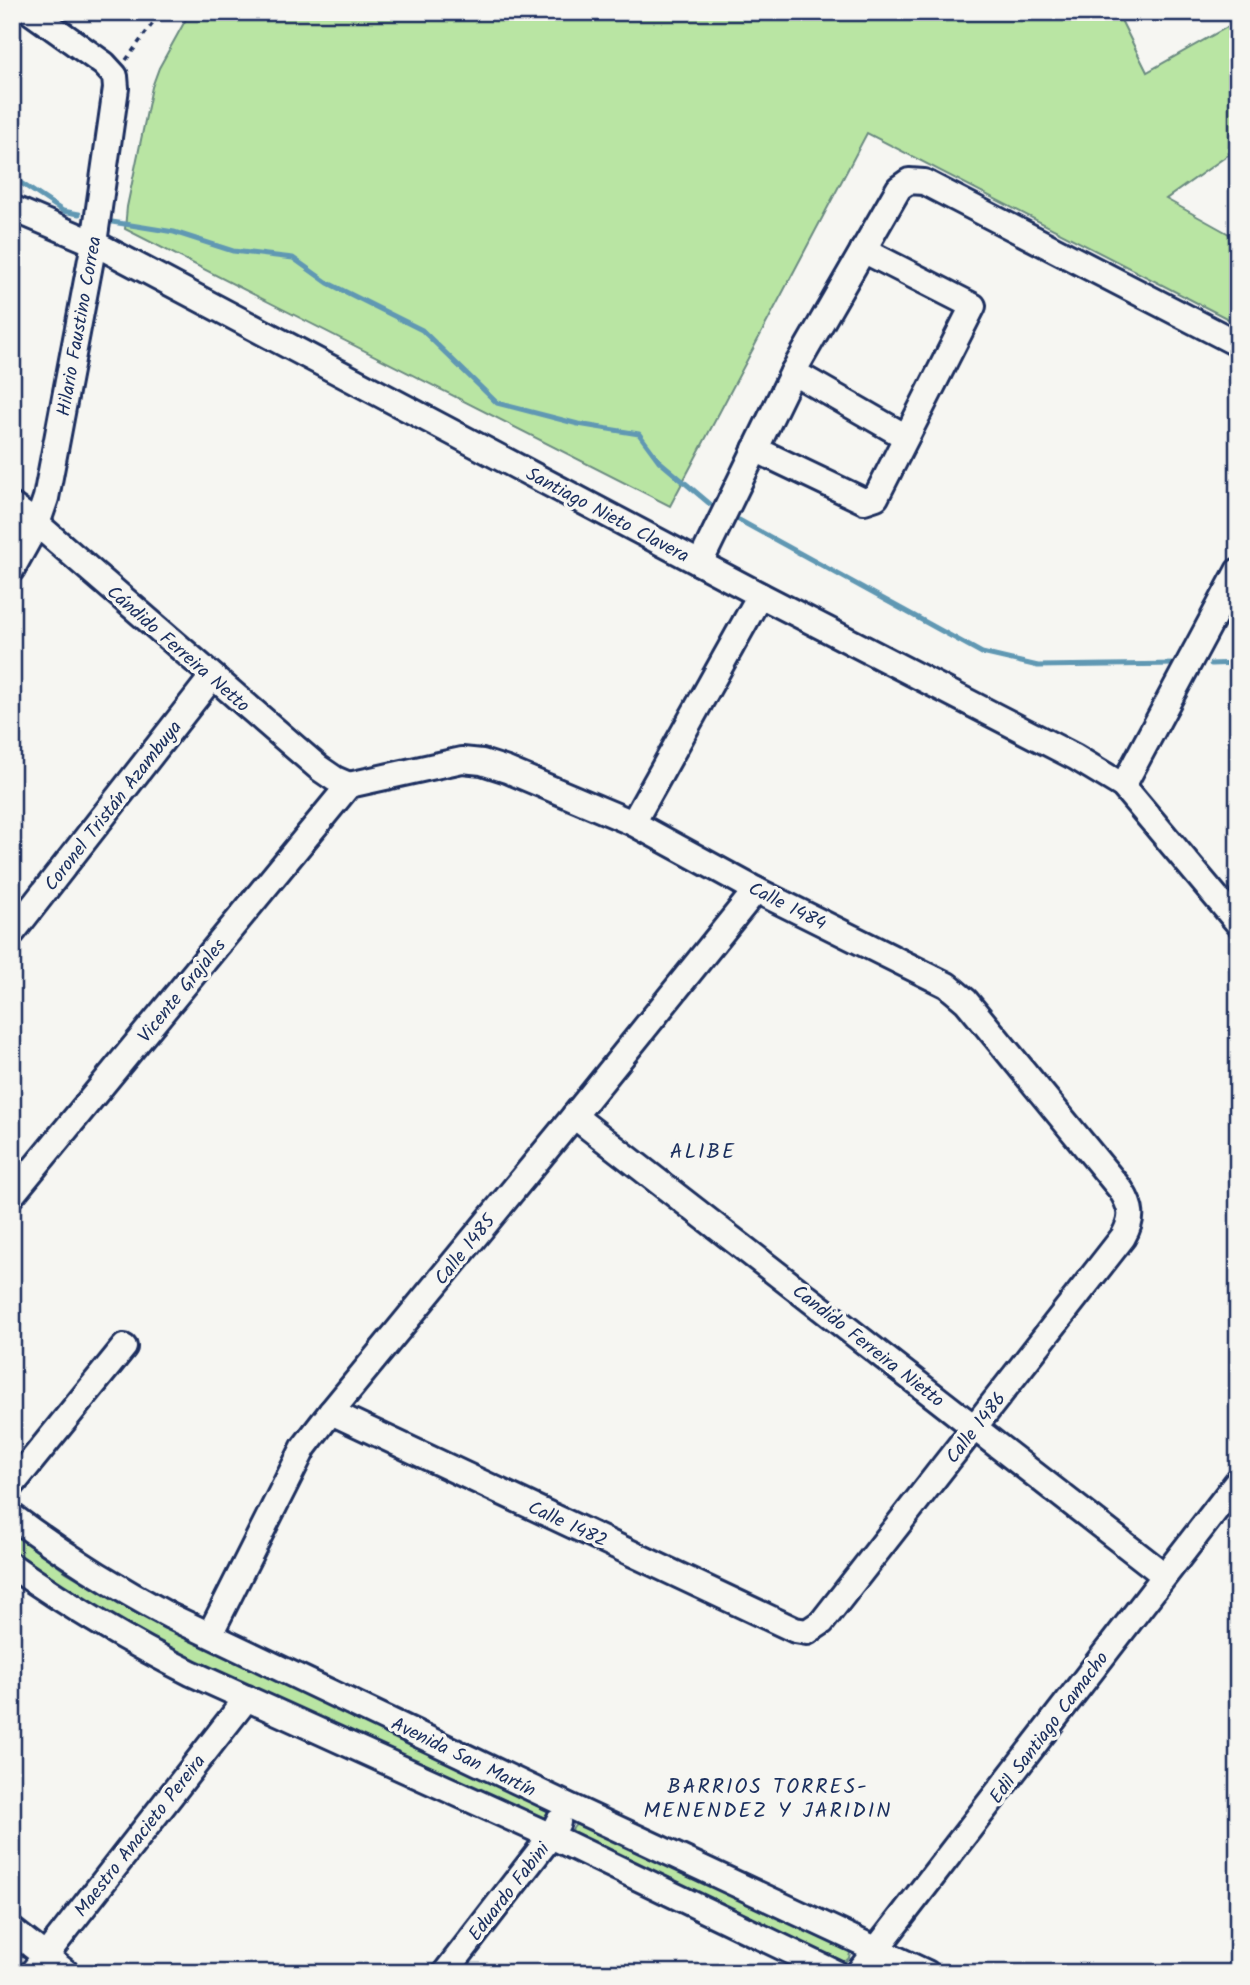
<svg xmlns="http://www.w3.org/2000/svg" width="1250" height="1985" viewBox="0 0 1250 1985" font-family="Kalam,sans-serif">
  <rect width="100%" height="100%" fill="#f6f6f2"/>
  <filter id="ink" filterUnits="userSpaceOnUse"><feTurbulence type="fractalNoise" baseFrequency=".0143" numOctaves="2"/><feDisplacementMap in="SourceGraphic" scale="14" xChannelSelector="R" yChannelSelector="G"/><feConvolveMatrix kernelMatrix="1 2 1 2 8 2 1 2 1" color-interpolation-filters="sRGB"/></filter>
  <g filter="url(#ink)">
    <g fill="#b9e5a3" stroke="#6a8a80" stroke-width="2">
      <polygon points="190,12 1117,12 1147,72 1238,21 1238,148 1166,199 1238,239 1238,324 867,133 670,506 125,229 127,207 152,87 159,68"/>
      <polygon points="12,1533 66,1572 102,1593 164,1627 547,1806 547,1816 543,1820 196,1663 93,1607 12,1552"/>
      <path d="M583,1823L847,1948L850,1953L849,1958L845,1962L840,1963L571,1834C573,1826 575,1824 583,1823Z"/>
    </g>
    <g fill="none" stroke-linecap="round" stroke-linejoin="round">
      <g stroke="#6198b3" stroke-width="5">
        <polyline points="12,177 63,211 79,214"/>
        <polyline points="106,221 174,232 233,251 293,258 328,283 422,330 497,403 578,424 639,434 659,461 710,504"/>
        <polyline points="739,520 982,653 1038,666 1178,664"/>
        <polyline points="1211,664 1238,663"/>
      </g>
      <g stroke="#1b2f5e" stroke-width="30">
        <g id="minor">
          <polyline points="12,208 94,243 760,595 1075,757 1123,786 1238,923"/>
          <polyline points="793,372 906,437"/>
          <polyline points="755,449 864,501 876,497 973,306 863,250"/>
          <polyline points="12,506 37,524 319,768 335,779 349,785"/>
          <polyline points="700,563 793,372 899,188 909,181 924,182 1238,344"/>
          <polyline points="12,569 37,524 46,498 94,243 116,88 115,76 104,64 31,12"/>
          <polyline points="1123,786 1238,571"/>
          <polyline points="633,823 760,595"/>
          <polyline points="12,933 212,677"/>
          <polyline points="574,1116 1164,1575"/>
          <polyline points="12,1195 349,785"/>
          <path d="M331,1412L795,1630L807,1632L822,1622L1123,1237C1134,1218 1132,1208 1121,1190L966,1001L947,985L756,890L633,823L507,770L482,762L462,760L349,785"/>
          <polyline points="12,1485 124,1347"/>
          <path d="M12,1516C64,1555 113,1586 170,1616L567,1805L927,1973"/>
          <path d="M12,1566C69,1606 129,1642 191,1673L551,1836L836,1973"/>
          <polyline points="210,1634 304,1447 331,1412 574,1116 756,890"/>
          <polyline points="12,1930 67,1973"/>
          <polyline points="32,1973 247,1698"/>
          <polyline points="445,1973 551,1836 558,1822"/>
          <polyline points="858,1973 1238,1481"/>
        </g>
      </g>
      <polyline stroke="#1b2f5e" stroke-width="3.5" stroke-dasharray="5 5" stroke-linecap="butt" points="126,60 161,12"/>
      <use href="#minor" stroke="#f6f6f2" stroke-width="24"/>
    </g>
  </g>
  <g text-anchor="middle" stroke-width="7" stroke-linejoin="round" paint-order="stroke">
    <g font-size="19" fill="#1b2f5e" stroke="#f6f6f2">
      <text transform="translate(78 326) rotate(-80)" y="7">Hilario Faustino Correa</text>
      <text transform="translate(608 514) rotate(28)" y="7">Santiago Nieto Clavera</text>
      <text transform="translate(179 648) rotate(41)" y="7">Cándido Ferreira Netto</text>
      <text transform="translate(112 805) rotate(-52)" y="7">Coronel Tristán Azambuya</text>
      <text transform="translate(788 905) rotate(27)" y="7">Calle 1484</text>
      <text transform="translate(181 990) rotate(-51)" y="7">Vicente Grajales</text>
      <text transform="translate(464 1249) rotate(-51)" y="7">Calle 1485</text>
      <text transform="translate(869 1345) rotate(38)" y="7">Candido Ferreira Nietto</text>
      <text transform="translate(975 1427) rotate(-52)" y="7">Calle 1486</text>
      <text transform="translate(568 1523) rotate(25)" y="7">Calle 1482</text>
      <text transform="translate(1048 1727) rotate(-53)" y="7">Edil Santiago Camacho</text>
      <text transform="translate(464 1756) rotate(26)" y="7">Avenida San Martín</text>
      <text transform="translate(139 1835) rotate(-52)" y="7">Maestro Anacieto Pereira</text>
      <text transform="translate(508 1891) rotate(-52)" y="7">Eduardo Fabini</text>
    </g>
    <g font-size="21" letter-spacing="2" fill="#1b2f5e" stroke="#f6f6f2">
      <text x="703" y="1158">ALIBE</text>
      <text x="768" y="1793">BARRIOS TORRES-<tspan x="768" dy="24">MENENDEZ Y JARIDIN</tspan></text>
    </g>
  </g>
  <rect width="1250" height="1985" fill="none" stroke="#f6f6f2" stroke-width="42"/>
  <rect x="21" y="21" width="1208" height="1943" fill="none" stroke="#1b2f5e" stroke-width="2.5" filter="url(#ink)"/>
</svg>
